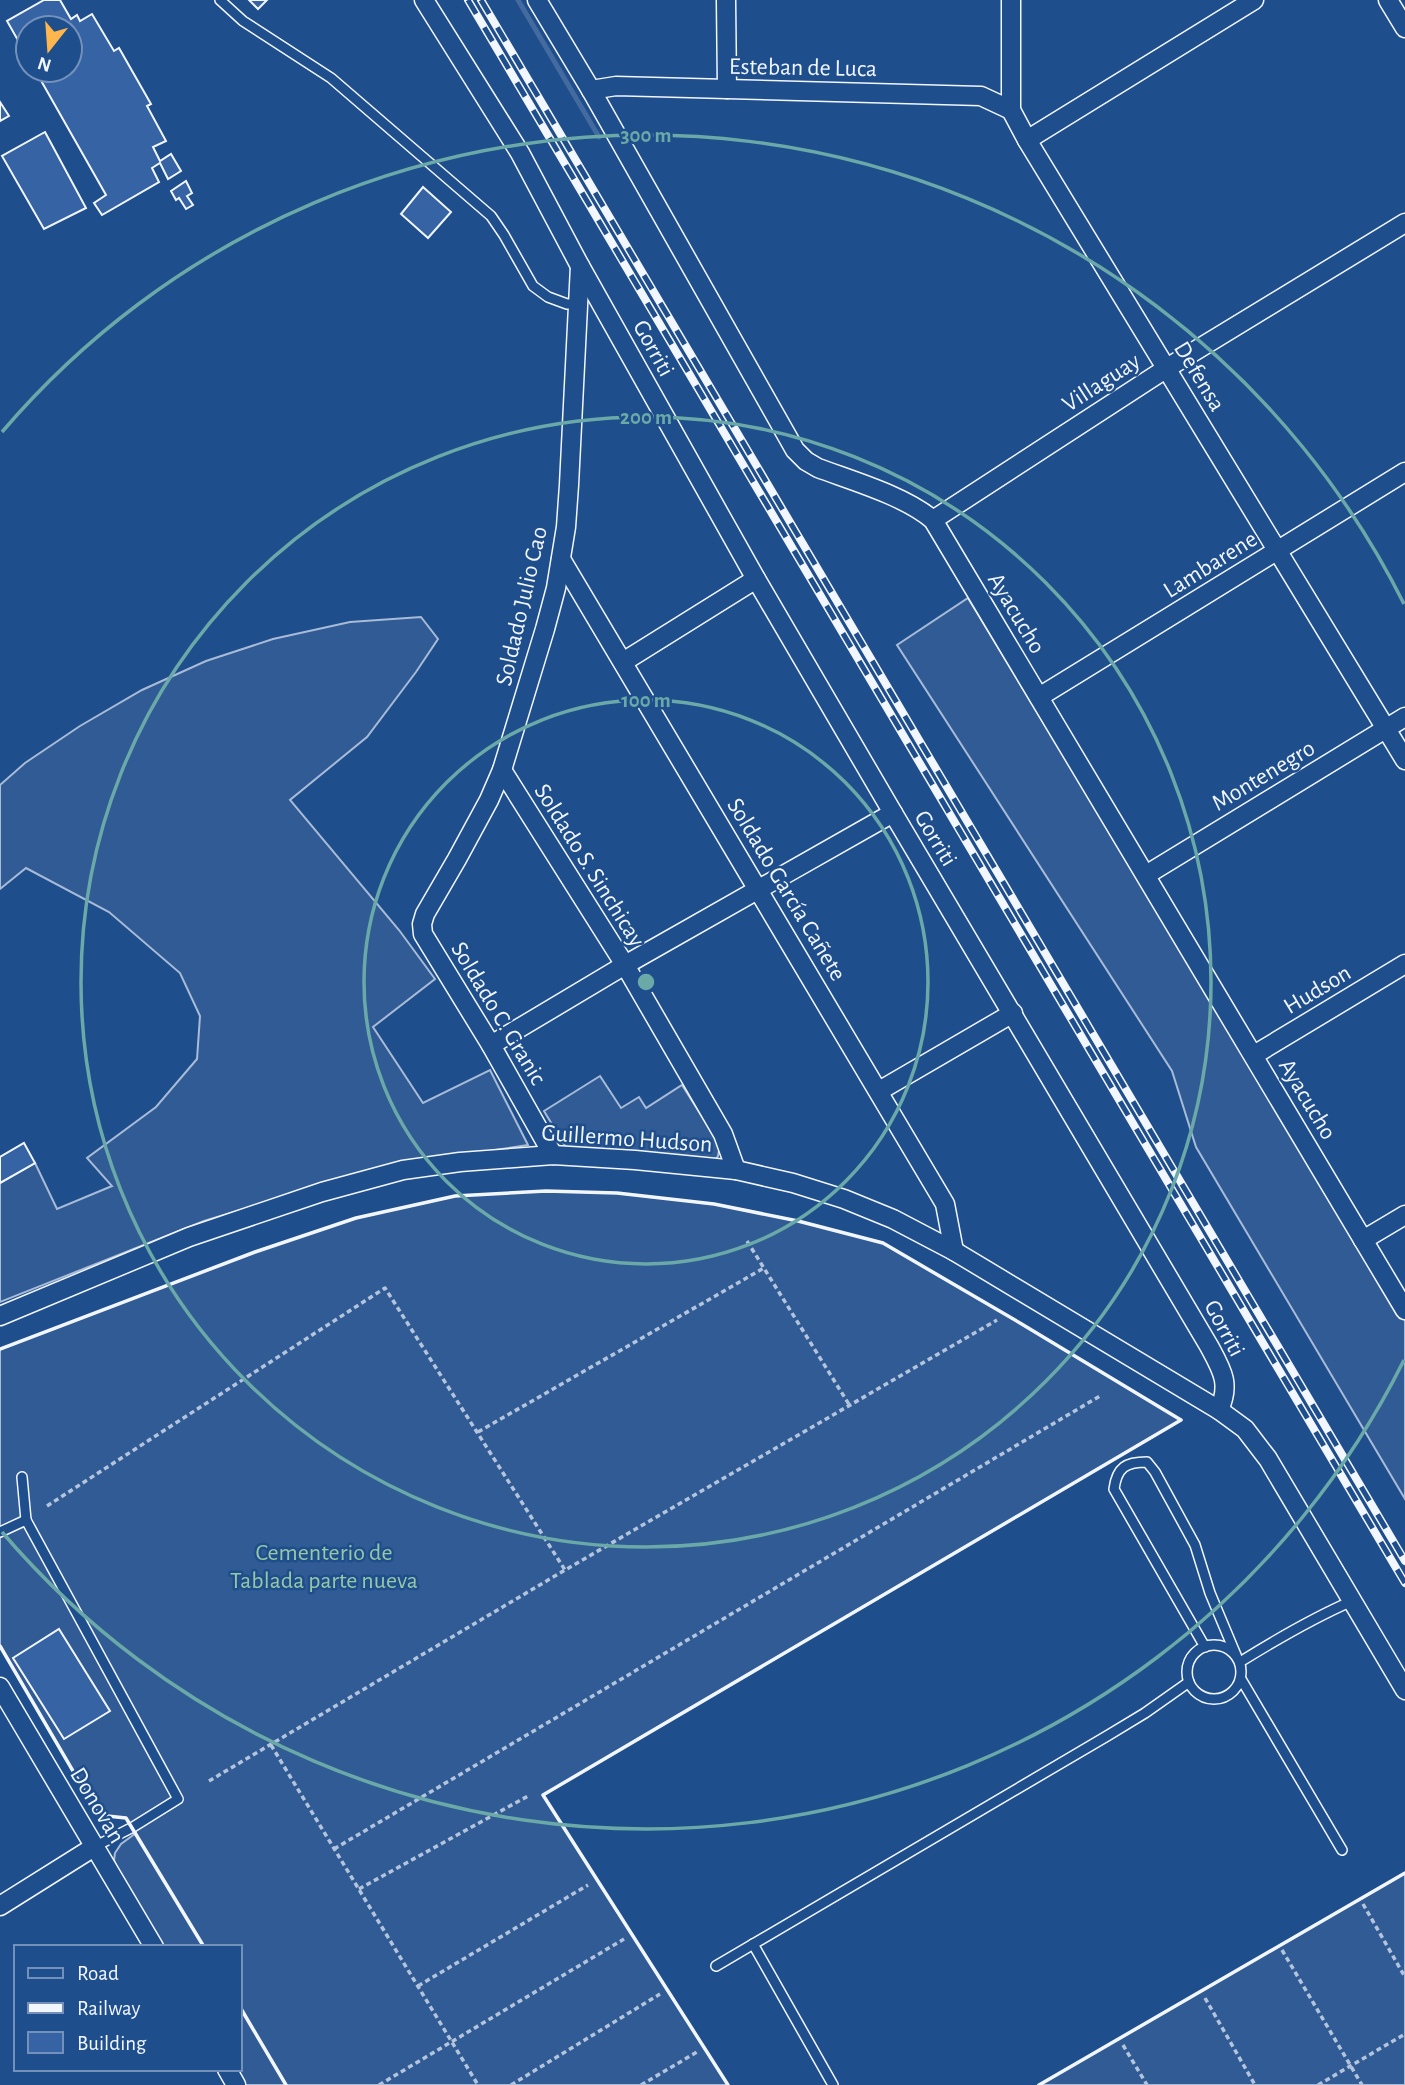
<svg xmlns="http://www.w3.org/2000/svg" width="1405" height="2085" viewBox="0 0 1405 2085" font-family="'Alegreya Sans',sans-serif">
  <rect width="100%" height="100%" fill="#1f4e8c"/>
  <g fill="#305b95" stroke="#a8bbd7" stroke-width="2">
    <polygon points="968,598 1405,1320 1405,1499 1196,1147 1172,1071 897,645"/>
    <polygon points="421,617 438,639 416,672 367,737 290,800 399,930 435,979 373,1027 423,1103 490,1070 528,1145 383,1167 204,1221 0,1302 0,1183 35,1163 57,1209 112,1186 87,1158 156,1107 197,1059 200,1016 180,973 109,912 26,868 0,889 0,785 25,763 80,726 142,690 206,661 273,639 350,622"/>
    <polygon points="600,1076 621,1108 639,1097 646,1108 682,1085 720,1145 718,1156 715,1160 567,1149 544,1111"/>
    <polygon points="546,1191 617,1193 714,1204 798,1221 883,1243 1020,1323 1181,1420 543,1795 728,2085 245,2085 236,2069 240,2069 240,1947 163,1947 117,1869 114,1860 115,1853 121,1844 136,1833 126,1818 107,1816 101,1819 0,1646 0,1349 255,1252 356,1218 455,1196"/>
    <polygon points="1405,1873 1405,2085 1039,2085"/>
  </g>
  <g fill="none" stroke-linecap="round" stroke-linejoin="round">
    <polyline stroke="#446ba0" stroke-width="5" points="518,0 599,137"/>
  </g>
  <g fill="#3563a3" stroke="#f2f6ff" stroke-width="2">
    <polygon points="44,0 60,0 71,19 77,15 80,21 92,14 114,51 119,48 151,104 147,106 166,141 153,147 160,161 171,154 181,171 168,179 160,163 152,168 159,182 102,215 94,203 106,195 35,70 70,70 70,28 28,28 28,58 7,21"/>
    <polygon points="249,0 267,0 258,9"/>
    <polygon points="0,102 9,116 0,121"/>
    <polygon points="45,132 86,208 44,229 2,156"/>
    <polygon points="186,181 192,193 187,196 193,205 186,209 179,198 176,200 171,191"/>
    <polygon points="423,187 451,212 428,238 401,214"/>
    <polygon points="24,1143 35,1163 0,1183 0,1157"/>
    <polygon points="59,1629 110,1711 64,1739 13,1658"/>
  </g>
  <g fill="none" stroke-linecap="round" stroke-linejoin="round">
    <g stroke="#f2f6ff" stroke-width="12">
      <g id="lane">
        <polyline points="220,0 243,21 331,78 491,216 504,235 533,286 548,297 567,304 578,304"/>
        <polyline points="22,1477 26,1520 178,1799 133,1827 94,1847"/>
        <polyline points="0,1532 26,1520"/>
        <circle cx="1214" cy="1672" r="27"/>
        <path d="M1205,1647L1114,1489C1117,1467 1126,1462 1147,1462L1155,1472L1195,1545L1210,1593L1236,1655"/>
        <path d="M1240,1662C1277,1639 1313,1618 1352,1601"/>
        <polyline points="1241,1679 1342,1850"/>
        <polyline points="753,1944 833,2085"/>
        <polyline points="716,1966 1107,1736 1145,1713 1189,1682"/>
      </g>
    </g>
    <g stroke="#f2f6ff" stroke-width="21">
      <g id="street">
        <path d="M424,0L520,153L580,266L756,579L893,813L1209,1346C1222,1370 1231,1384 1219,1410L1245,1429L1268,1459L1405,1690"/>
        <path d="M537,0L591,90L795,450L806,461L818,468C853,481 905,496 933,520L1405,1310"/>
        <polyline points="726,0 727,89"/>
        <polyline points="1011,0 1011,110 1027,140 1405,760"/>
        <polyline points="1388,0 1405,28"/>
        <polyline points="591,90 616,86 981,96 1011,110"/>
        <polyline points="1027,140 1254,0"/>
        <polyline points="933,520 1167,368 1405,223"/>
        <polyline points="561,559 945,1204 954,1251"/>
        <polyline points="623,662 756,579"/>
        <polyline points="1039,697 1405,472"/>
        <polyline points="502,770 625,965 723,1134 736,1170"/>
        <polyline points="1146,875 1405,717"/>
        <polyline points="491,1045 625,965 893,813"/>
        <polyline points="1254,1055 1405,964"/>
        <polyline points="879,1091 1013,1013"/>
        <polyline points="553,1155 491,1045 423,934 422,924 425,914 457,859 489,800 502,770 545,629 556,588 566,527 569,485 580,266"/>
        <polyline points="1363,1240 1405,1215"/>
        <polyline points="0,1316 189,1237 322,1192 403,1170 460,1162 553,1155 635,1160 736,1170 793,1183 844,1199 893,1219 954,1251 1219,1410"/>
        <polyline points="0,1687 154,1947"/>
        <polyline points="0,1906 94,1847"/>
        <polyline points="227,2069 236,2085"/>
      </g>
    </g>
    <g stroke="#b3c4dc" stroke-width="3.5" stroke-dasharray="5 3.5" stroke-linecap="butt">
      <polyline points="747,1241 850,1406"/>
      <polyline points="478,1432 764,1268"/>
      <polyline points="47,1506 385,1288 565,1570"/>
      <polyline points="271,1745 478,2085"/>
      <polyline points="209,1781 565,1570 997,1320"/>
      <polyline points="334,1849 1100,1396"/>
      <polyline points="359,1889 528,1796"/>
      <polyline points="1363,1904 1405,1977"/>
      <polyline points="1282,1950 1362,2085"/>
      <polyline points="418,1986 588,1885"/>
      <polyline points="1205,1998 1255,2085"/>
      <polyline points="1123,2045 1147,2085"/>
      <polyline points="379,2085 624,1939"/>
      <polyline points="511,2085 660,1994"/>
      <polyline points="641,2085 697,2052"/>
      <polyline points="1318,2085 1405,2034"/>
    </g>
    <use href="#lane" stroke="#1f4e8c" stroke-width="9"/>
    <use href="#street" stroke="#1f4e8c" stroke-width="18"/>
    <g stroke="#f2f6ff" stroke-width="8">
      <g id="rail">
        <polyline points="468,0 1405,1583"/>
        <polyline points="481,0 1405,1561"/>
      </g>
    </g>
    <use href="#rail" stroke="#1f4e8c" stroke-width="5" stroke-dasharray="16" stroke-linecap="butt"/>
    <g stroke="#f2f6ff" stroke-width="3.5">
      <polyline points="0,1349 255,1252 356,1218 455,1196 546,1191 617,1193 714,1204 798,1221 883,1243 1020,1323 1181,1420 543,1795 728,2085"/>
      <polyline points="0,1646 101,1819 107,1816 126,1818 204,1947"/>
      <polyline points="240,2007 286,2085"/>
      <polyline points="1039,2085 1405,1873"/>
    </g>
  </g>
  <g fill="none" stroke="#6aa9a8" stroke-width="3.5">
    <circle cx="646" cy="982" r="282"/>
    <circle cx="646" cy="982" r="565"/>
    <path d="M1404 1360A847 847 0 0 1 2 1532M2 432A847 847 0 0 1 1404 604"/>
  </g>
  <g text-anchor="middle" stroke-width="5" stroke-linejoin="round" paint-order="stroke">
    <g font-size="24" fill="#f2f6ff" stroke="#1f4e8c">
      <text transform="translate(803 67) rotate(1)" y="8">Esteban de Luca</text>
      <text transform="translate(654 348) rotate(61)" y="8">Gorriti</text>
      <text transform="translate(1200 376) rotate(59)" y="8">Defensa</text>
      <text transform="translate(1101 382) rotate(-33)" y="8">Villaguay</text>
      <text transform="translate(1210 564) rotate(-32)" y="8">Lambarene</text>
      <text transform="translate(521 606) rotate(-77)" y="8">Soldado Julio Cao</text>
      <text transform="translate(1017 613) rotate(59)" y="8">Ayacucho</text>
      <text transform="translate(1263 775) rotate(-31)" y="8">Montenegro</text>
      <text transform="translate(936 838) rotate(59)" y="8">Gorriti</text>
      <text transform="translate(590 865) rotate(58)" y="8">Soldado S. Sinchicay</text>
      <text transform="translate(787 889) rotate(59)" y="8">Soldado García Cañete</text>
      <text transform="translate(1317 989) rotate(-31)" y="8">Hudson</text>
      <text transform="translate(499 1013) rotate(59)" y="8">Soldado C. Granic</text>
      <text transform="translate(1308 1099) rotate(59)" y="8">Ayacucho</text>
      <text transform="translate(627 1138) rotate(4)" y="8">Guillermo Hudson</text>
      <text transform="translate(1225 1328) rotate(62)" y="8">Gorriti</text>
      <text transform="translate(98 1805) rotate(59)" y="8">Donovan</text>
    </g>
    <g font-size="24" fill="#97c8a6" stroke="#1f4e8c">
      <text x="324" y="1560">Cementerio de<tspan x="324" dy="28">Tablada parte nueva</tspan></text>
    </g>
  </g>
  <circle cx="646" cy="982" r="10" fill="#6aa9a8" stroke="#1f4e8c" stroke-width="3.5"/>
  <g font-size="21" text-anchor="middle" font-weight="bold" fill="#6aa9a8" stroke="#1f4e8c" stroke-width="5" stroke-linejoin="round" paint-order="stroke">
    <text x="646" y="142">300 m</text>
    <text x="646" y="424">200 m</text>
    <text x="646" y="707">100 m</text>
  </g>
  <rect x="14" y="1945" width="228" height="126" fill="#1f4e8c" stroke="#7391ba" stroke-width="2"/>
  <rect x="28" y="1968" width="35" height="10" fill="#1f4e8c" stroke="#7391ba" stroke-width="2"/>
  <text x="77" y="1980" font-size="21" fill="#f2f6ff">Road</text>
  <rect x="28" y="2003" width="35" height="10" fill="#f2f6ff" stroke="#7391ba" stroke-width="2"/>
  <text x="77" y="2015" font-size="21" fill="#f2f6ff">Railway</text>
  <rect x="28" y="2032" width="35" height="21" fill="#3563a3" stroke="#7391ba" stroke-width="2"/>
  <text x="77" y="2050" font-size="21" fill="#f2f6ff">Building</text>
  <g transform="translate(49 49) rotate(197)"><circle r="33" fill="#1f4e8c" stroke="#7391ba" stroke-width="2"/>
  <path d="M0-5L12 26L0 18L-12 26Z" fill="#ffb74d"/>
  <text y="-10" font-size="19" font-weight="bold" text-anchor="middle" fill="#f2f6ff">N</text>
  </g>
</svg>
